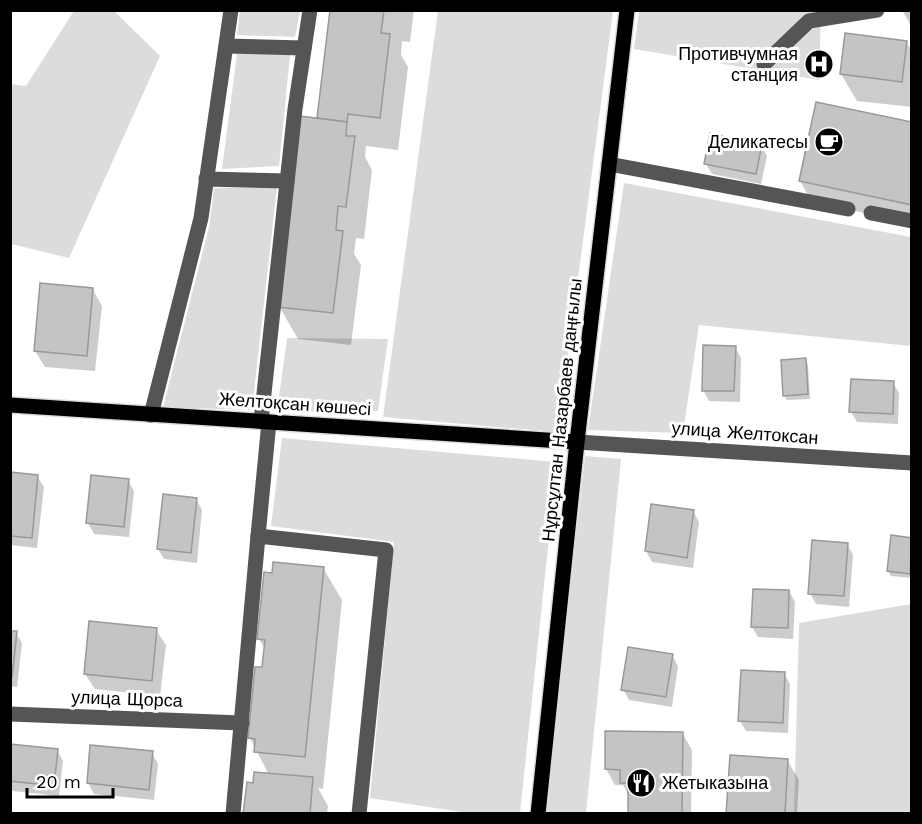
<svg xmlns="http://www.w3.org/2000/svg" width="922" height="824" viewBox="0 0 922 824" font-family="'Work Sans',sans-serif">
  <rect width="100%" height="100%" fill="#fff"/>
  <g fill="#dcdcdc">
    <polygon points="74,11 114,11 160,56 69,258 11,244 10,84 26,86"/>
    <polygon points="240,11 300,11 295,37 237,35"/>
    <polygon points="438,11 613,11 558,432 383,417"/>
    <polygon points="639,11 821,11 819,80 634,49"/>
    <polygon points="237,54 290,55 279,166 222,169"/>
    <polygon points="624,183 911,237 911,346 699,325 683,433 588,430"/>
    <polygon points="277,187 252,410 163,407 209,227 214,188"/>
    <polygon points="287,338 388,339 378,411 277,412"/>
    <polygon points="282,438 557,462 520,813 468,813 370,798 394,542 271,526"/>
    <polygon points="585,456 621,459 586,813 545,814"/>
    <polygon points="911,604 911,813 794,813 799,623"/>
  </g>
  <g fill="#0003">
    <polygon points="332,10 414,10 410,42 402,41 401,55 408,67 398,150 366,146 365,157 372,170 364,239 356,238 354,254 361,265 351,345 298,339 279,306 319,120"/>
    <polygon points="902,10 912,10 912,24 910,24"/>
    <polygon points="906,42 912,51 912,107 857,101 841,74"/>
    <polygon points="912,123 912,223 812,202 800,181"/>
    <polygon points="761,145 767,156 761,184 712,174 706,164"/>
    <polygon points="93,290 102,306 95,371 45,367 35,351"/>
    <polygon points="735,347 741,358 740,402 709,401 703,390"/>
    <polygon points="805,360 808,365 810,399 787,400 784,395"/>
    <polygon points="893,383 899,393 898,424 857,422 851,412"/>
    <polygon points="10,473 37,476 44,487 37,548 10,545"/>
    <polygon points="128,480 134,491 129,537 94,534 88,523"/>
    <polygon points="196,499 202,510 197,563 164,559 158,549"/>
    <polygon points="693,511 699,522 693,568 652,562 646,551"/>
    <polygon points="912,539 912,578 891,576 888,571"/>
    <polygon points="847,544 853,555 849,607 816,604 810,593"/>
    <polygon points="323,568 342,600 323,789 318,788 328,806 327,814 245,814 255,785 269,775 250,738 266,651 259,639"/>
    <polygon points="789,591 795,602 793,639 758,637 752,627"/>
    <polygon points="156,630 166,645 160,696 95,689 85,674"/>
    <polygon points="10,632 16,633 22,643 17,687 10,686"/>
    <polygon points="672,655 678,666 672,707 629,700 623,689"/>
    <polygon points="784,673 790,684 788,733 746,731 740,721"/>
    <polygon points="683,734 692,750 691,814 629,814 630,797 623,785 615,785 606,769"/>
    <polygon points="10,746 57,750 63,761 59,796 13,791 10,787"/>
    <polygon points="152,753 158,764 154,800 94,794 88,783"/>
    <polygon points="787,760 799,780 797,814 728,814"/>
  </g>
  <g fill="#c4c4c4" stroke="#999" stroke-width="1.5">
    <polygon points="330,10 384,10 381,33 390,34 380,118 348,114 347,122 317,118"/>
    <polygon points="845,33 907,41 902,82 840,74"/>
    <polygon points="816,102 912,122 912,205 799,181"/>
    <polygon points="300,116 347,122 346,136 355,136 346,207 338,206 336,230 343,231 333,313 278,307"/>
    <polygon points="710,133 762,144 756,174 704,164"/>
    <polygon points="40,283 93,288 87,356 34,351"/>
    <polygon points="703,345 736,346 734,391 702,391"/>
    <polygon points="806,358 808,394 783,396 781,360"/>
    <polygon points="851,379 894,381 893,414 849,412"/>
    <polygon points="10,472 38,475 32,538 10,536"/>
    <polygon points="91,475 129,479 124,527 86,523"/>
    <polygon points="163,494 197,498 191,553 157,549"/>
    <polygon points="651,504 694,510 687,558 645,551"/>
    <polygon points="891,535 912,538 910,574 887,571"/>
    <polygon points="812,540 848,543 844,596 808,594"/>
    <polygon points="273,562 324,567 305,757 254,752 255,739 248,738 255,667 262,667 265,640 257,639 264,572 272,573"/>
    <polygon points="753,589 789,590 788,628 751,627"/>
    <polygon points="89,621 157,628 152,681 84,674"/>
    <polygon points="10,631 17,631 12,677 10,677"/>
    <polygon points="628,647 673,654 666,697 621,690"/>
    <polygon points="741,670 785,672 783,723 738,721"/>
    <polygon points="605,731 683,732 682,814 628,814 628,783 620,783 620,770 605,769"/>
    <polygon points="10,744 58,749 54,786 10,781"/>
    <polygon points="90,745 153,751 149,790 87,783"/>
    <polygon points="730,755 788,759 785,814 726,814"/>
    <polygon points="254,772 313,777 310,814 243,814 247,782 253,783"/>
  </g>
  <g fill="none" stroke-linecap="round" stroke-linejoin="round">
    <g stroke="#dbdbdb" stroke-width="18">
      <g id="major">
        <polyline points="10,405 577,442"/>
        <polyline points="538,814 577,442 627,10"/>
      </g>
    </g>
    <g stroke="#555" stroke-width="15">
      <polyline points="226,46 304,48"/>
      <polyline points="764,64 809,21 877,10"/>
      <polyline points="609,164 848,209"/>
      <polyline points="206,179 287,181"/>
      <polyline points="871,213 912,221"/>
      <polyline points="151,415 201,218 231,10"/>
      <polyline points="261,421 295,109 310,10"/>
      <polyline points="577,442 912,463"/>
      <polyline points="258,536 269,422"/>
      <polyline points="10,714 242,723"/>
      <polyline points="233,814 258,536 386,550 359,814"/>
    </g>
    <use href="#major" stroke="#000" stroke-width="15"/>
  </g>
  <defs>
    <g id="hospital-disc" transform="scale(1.5)"><circle r="9.5" fill="#000" stroke="#fff"/><path d="M-5-5h3v3.5h4V-5h3V5h-3V1.5h-4V5h-3Z" fill="#fff"/></g>
    <g id="cafe-disc" transform="scale(1.5)"><circle r="9.5" fill="#000" stroke="#fff"/><path d="M-5.5-4.5H6V0H3Q3 3.5 0 3.5H-2.5Q-5.5 3.5-5.5 0ZM3-3.2v2h1.7v-2ZM-6 4.5H4V6H-6Z" fill="#fff"/></g>
    <g id="restaurant-disc" transform="scale(1.5)"><circle r="9.5" fill="#000" stroke="#fff"/><path d="M-5-6h1v4h1v-4h1v4h1v-4h1v5L-1.5 .5V6h-2V.5L-5-1ZM5-6V6H3V1.5H1.5Q1.5-4 5-6Z" fill="#fff"/></g>
  </defs>
  <g fill-rule="evenodd">
    <use href="#hospital-disc" x="819" y="64"/>
    <use href="#cafe-disc" x="829" y="142"/>
    <use href="#restaurant-disc" x="641" y="783"/>
  </g>
  <g text-anchor="middle" stroke-width="6" stroke-linejoin="round" paint-order="stroke">
    <g font-size="18" fill="#000" stroke="#fff" text-anchor="end">
      <text x="798" y="60">Противчумная<tspan x="798" dy="21">станция</tspan></text>
      <text x="808" y="148">Деликатесы</text>
      <text x="662" y="789" text-anchor="start">Жетыказына</text>
    </g>
    <g font-size="18" fill="#000" stroke="#fff">
      <text transform="translate(295 404) rotate(4)" y="6">Желтоқсан көшесі</text>
      <text transform="translate(562 410) rotate(-84)" y="6">Нұрсұлтан Назарбаев даңғылы</text>
      <text transform="translate(745 433) rotate(4)" y="6">улица Желтоксан</text>
      <text transform="translate(127 699) rotate(2)" y="6">улица Щорса</text>
    </g>
  </g>
  <rect width="922" height="824" fill="none" stroke="#000000" stroke-width="24"/>
  <path d="M27 788v9h86v-9" fill="none" stroke="#000000" stroke-width="3"/>
  <text x="36" y="788" font-size="18" fill="#000000" stroke="#ffffff" stroke-width="4.5" paint-order="stroke">20 m</text>
</svg>
